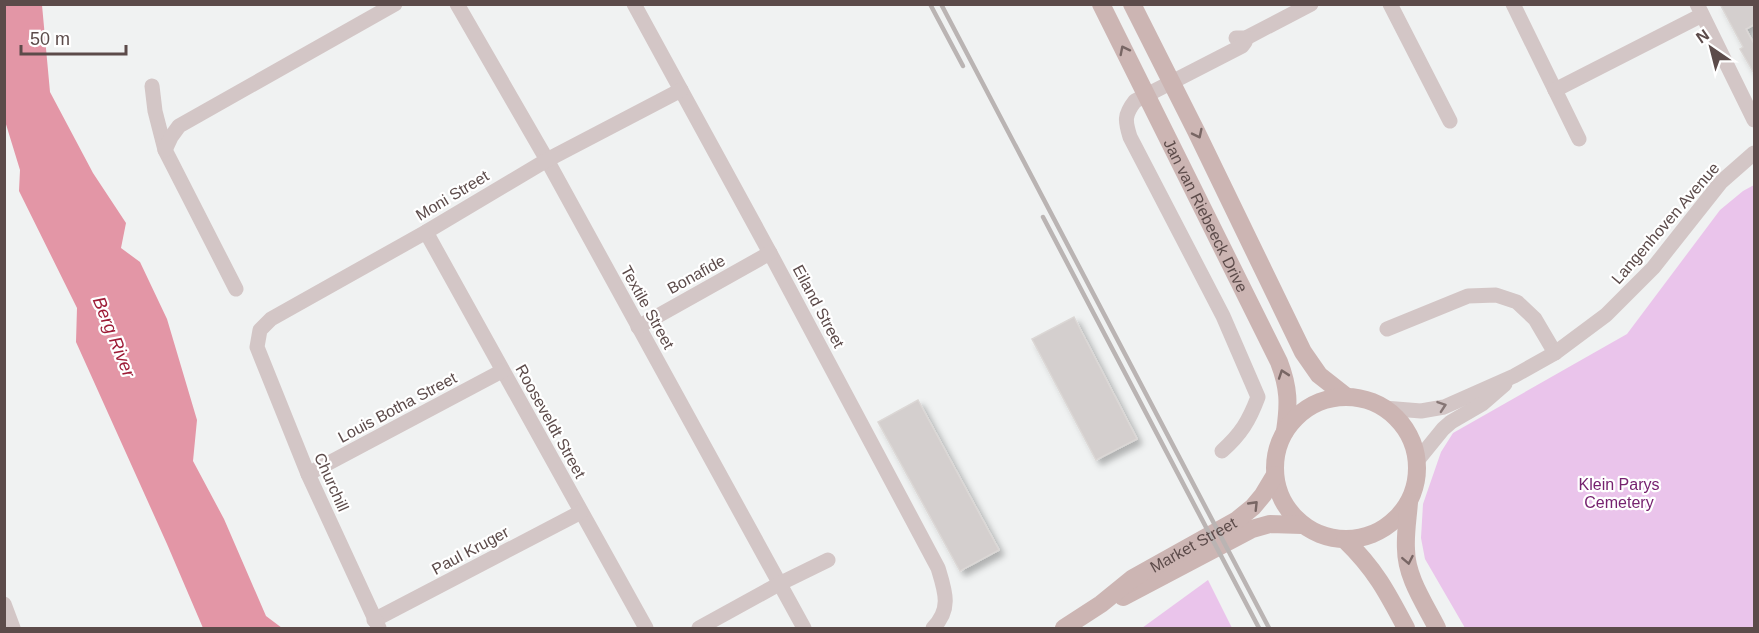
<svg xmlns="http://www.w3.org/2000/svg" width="1759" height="633" viewBox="0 0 1759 633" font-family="Helvetica,sans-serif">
  <defs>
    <filter id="shadow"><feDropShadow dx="5" dy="5" stdDeviation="3" flood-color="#0004"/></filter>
  </defs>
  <rect width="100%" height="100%" fill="#f0f2f2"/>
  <g fill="#eac4eb">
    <polygon points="1754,185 1754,628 1465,628 1425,559 1421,538 1423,504 1441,452 1453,433 1627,334 1720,210 1743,191"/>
    <polygon points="1208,580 1232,628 1142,628"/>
  </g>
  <polygon fill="#e396a6" points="4,5 42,5 50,92 93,173 126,223 121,248 140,262 167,319 197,420 193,461 224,519 266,616 282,628 203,628 167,544 76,342 77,308 19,191 20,170 5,121"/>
  <g fill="#d4cfce" stroke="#dbd7d5" stroke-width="1.5" filter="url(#shadow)">
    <polygon points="1720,4 1755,4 1755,24 1746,29 1753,42 1755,41 1755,75 1740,49 1743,47"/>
    <polygon points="1074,317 1137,439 1096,460 1032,339"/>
    <polygon points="918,400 999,550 960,571 878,422"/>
  </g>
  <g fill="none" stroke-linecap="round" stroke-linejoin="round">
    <g stroke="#d3c6c6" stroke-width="15">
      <polyline points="457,4 547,160 804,628"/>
      <path d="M634,4L770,253L938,568C945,591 952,609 933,628"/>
      <polyline points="1390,4 1450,121"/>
      <polyline points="1513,4 1579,139"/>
      <polyline points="1697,4 1754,120"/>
      <polyline points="1236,38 1246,38 1311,4"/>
      <polyline points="152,86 155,111 165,150 236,289"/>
      <polyline points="1555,90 1702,15"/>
      <polyline points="165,150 171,137 179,126 395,4"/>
      <polyline points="426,232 646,628"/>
      <polyline points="638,327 770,253"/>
      <polyline points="1387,329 1468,296 1496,295 1517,302 1535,319 1555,353"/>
      <polyline points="1384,408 1421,411 1444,407 1514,376 1555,353 1606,315 1653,268 1721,182 1754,153"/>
      <path d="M1222,451C1241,434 1249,421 1258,397L1223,316L1130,137C1125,121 1124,115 1135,101L1242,46L1245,42L1246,38"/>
      <polyline points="1417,461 1443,429 1451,422 1482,404 1505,384"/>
      <polyline points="308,474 502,371"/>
      <polyline points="4,604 13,628"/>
      <polyline points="374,620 581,512"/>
      <polyline points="379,628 308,474 257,347 260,330 271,319 426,232 547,160 681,90"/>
      <polyline points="699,628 779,584 828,560"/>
    </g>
    <g stroke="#ccb5b3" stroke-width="18">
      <path id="s1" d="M1101,4L1279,362C1289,388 1289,404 1285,431"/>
      <polyline points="1132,4 1196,131 1303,352 1319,375 1347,397"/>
      <circle cx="1346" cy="468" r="71"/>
      <path d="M1409,502C1408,517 1405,534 1406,549C1406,577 1425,604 1437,628"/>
      <path d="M1345,540C1375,569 1387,592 1406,628"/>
      <polyline points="1123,597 1252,529 1270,524 1302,525"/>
      <path id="s2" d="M1064,628L1101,604L1133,578L1237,520L1253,507L1263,495L1275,475"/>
    </g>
    <g stroke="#bab4b3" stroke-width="4.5">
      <polyline points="930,4 963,66"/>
      <polyline points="941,4 1269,628"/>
      <polyline points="1043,217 1259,628"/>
    </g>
  </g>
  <defs><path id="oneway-chevron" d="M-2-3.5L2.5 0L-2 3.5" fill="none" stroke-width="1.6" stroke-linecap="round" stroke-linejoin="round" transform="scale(1.5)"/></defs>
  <g stroke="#786664">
    <use href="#oneway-chevron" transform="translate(1124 50) rotate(-117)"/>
    <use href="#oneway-chevron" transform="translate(1198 134) rotate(64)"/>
    <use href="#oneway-chevron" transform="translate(1283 374) rotate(-109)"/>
    <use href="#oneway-chevron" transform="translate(1254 505) rotate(-46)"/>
    <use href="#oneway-chevron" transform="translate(1408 560) rotate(79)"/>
  </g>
  <use stroke="#867675" href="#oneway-chevron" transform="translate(1442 406) rotate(-19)"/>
  <g text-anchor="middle" stroke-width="4.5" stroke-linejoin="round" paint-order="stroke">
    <g font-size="16" fill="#5c4b4a" stroke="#fff">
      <text transform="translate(452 195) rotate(-31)" y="6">Moni Street</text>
      <text dy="6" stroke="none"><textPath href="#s1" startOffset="236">Jan van Riebeeck Drive</textPath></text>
      <text transform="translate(1665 223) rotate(-49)" y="6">Langenhoven Avenue</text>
      <text transform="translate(696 274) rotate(-29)" y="6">Bonafide</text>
      <text transform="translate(819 306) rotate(62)" y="6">Eiland Street</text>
      <text transform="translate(648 307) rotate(61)" y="6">Textile Street</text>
      <text transform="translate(397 407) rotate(-28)" y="6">Louis Botha Street</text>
      <text transform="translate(551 421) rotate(61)" y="6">Rooseveldt Street</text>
      <text transform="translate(332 482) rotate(66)" y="6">Churchill</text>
      <text dy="6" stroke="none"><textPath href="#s2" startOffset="154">Market Street</textPath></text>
      <text transform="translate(470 550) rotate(-28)" y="6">Paul Kruger</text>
    </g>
    <g font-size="16" fill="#76226f" stroke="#fff">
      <text x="1619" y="490">Klein Parys<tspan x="1619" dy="18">Cemetery</tspan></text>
    </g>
    <g font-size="18" font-style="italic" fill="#9d1c37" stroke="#fff">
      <text transform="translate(114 337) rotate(68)" y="6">Berg River</text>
    </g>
  </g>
  <rect width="1759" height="633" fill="none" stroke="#5c4b4a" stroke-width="12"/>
  <g transform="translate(1711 48) rotate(325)" stroke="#ffffff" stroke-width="4.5" paint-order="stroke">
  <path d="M0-4.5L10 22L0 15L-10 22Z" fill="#5c4b4a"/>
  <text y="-9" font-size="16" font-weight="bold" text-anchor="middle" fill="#5c4b4a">N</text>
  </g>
  <path d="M21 45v9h105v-9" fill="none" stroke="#5c4b4a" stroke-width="3"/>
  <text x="30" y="45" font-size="18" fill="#5c4b4a" stroke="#ffffff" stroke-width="4.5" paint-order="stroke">50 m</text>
</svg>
